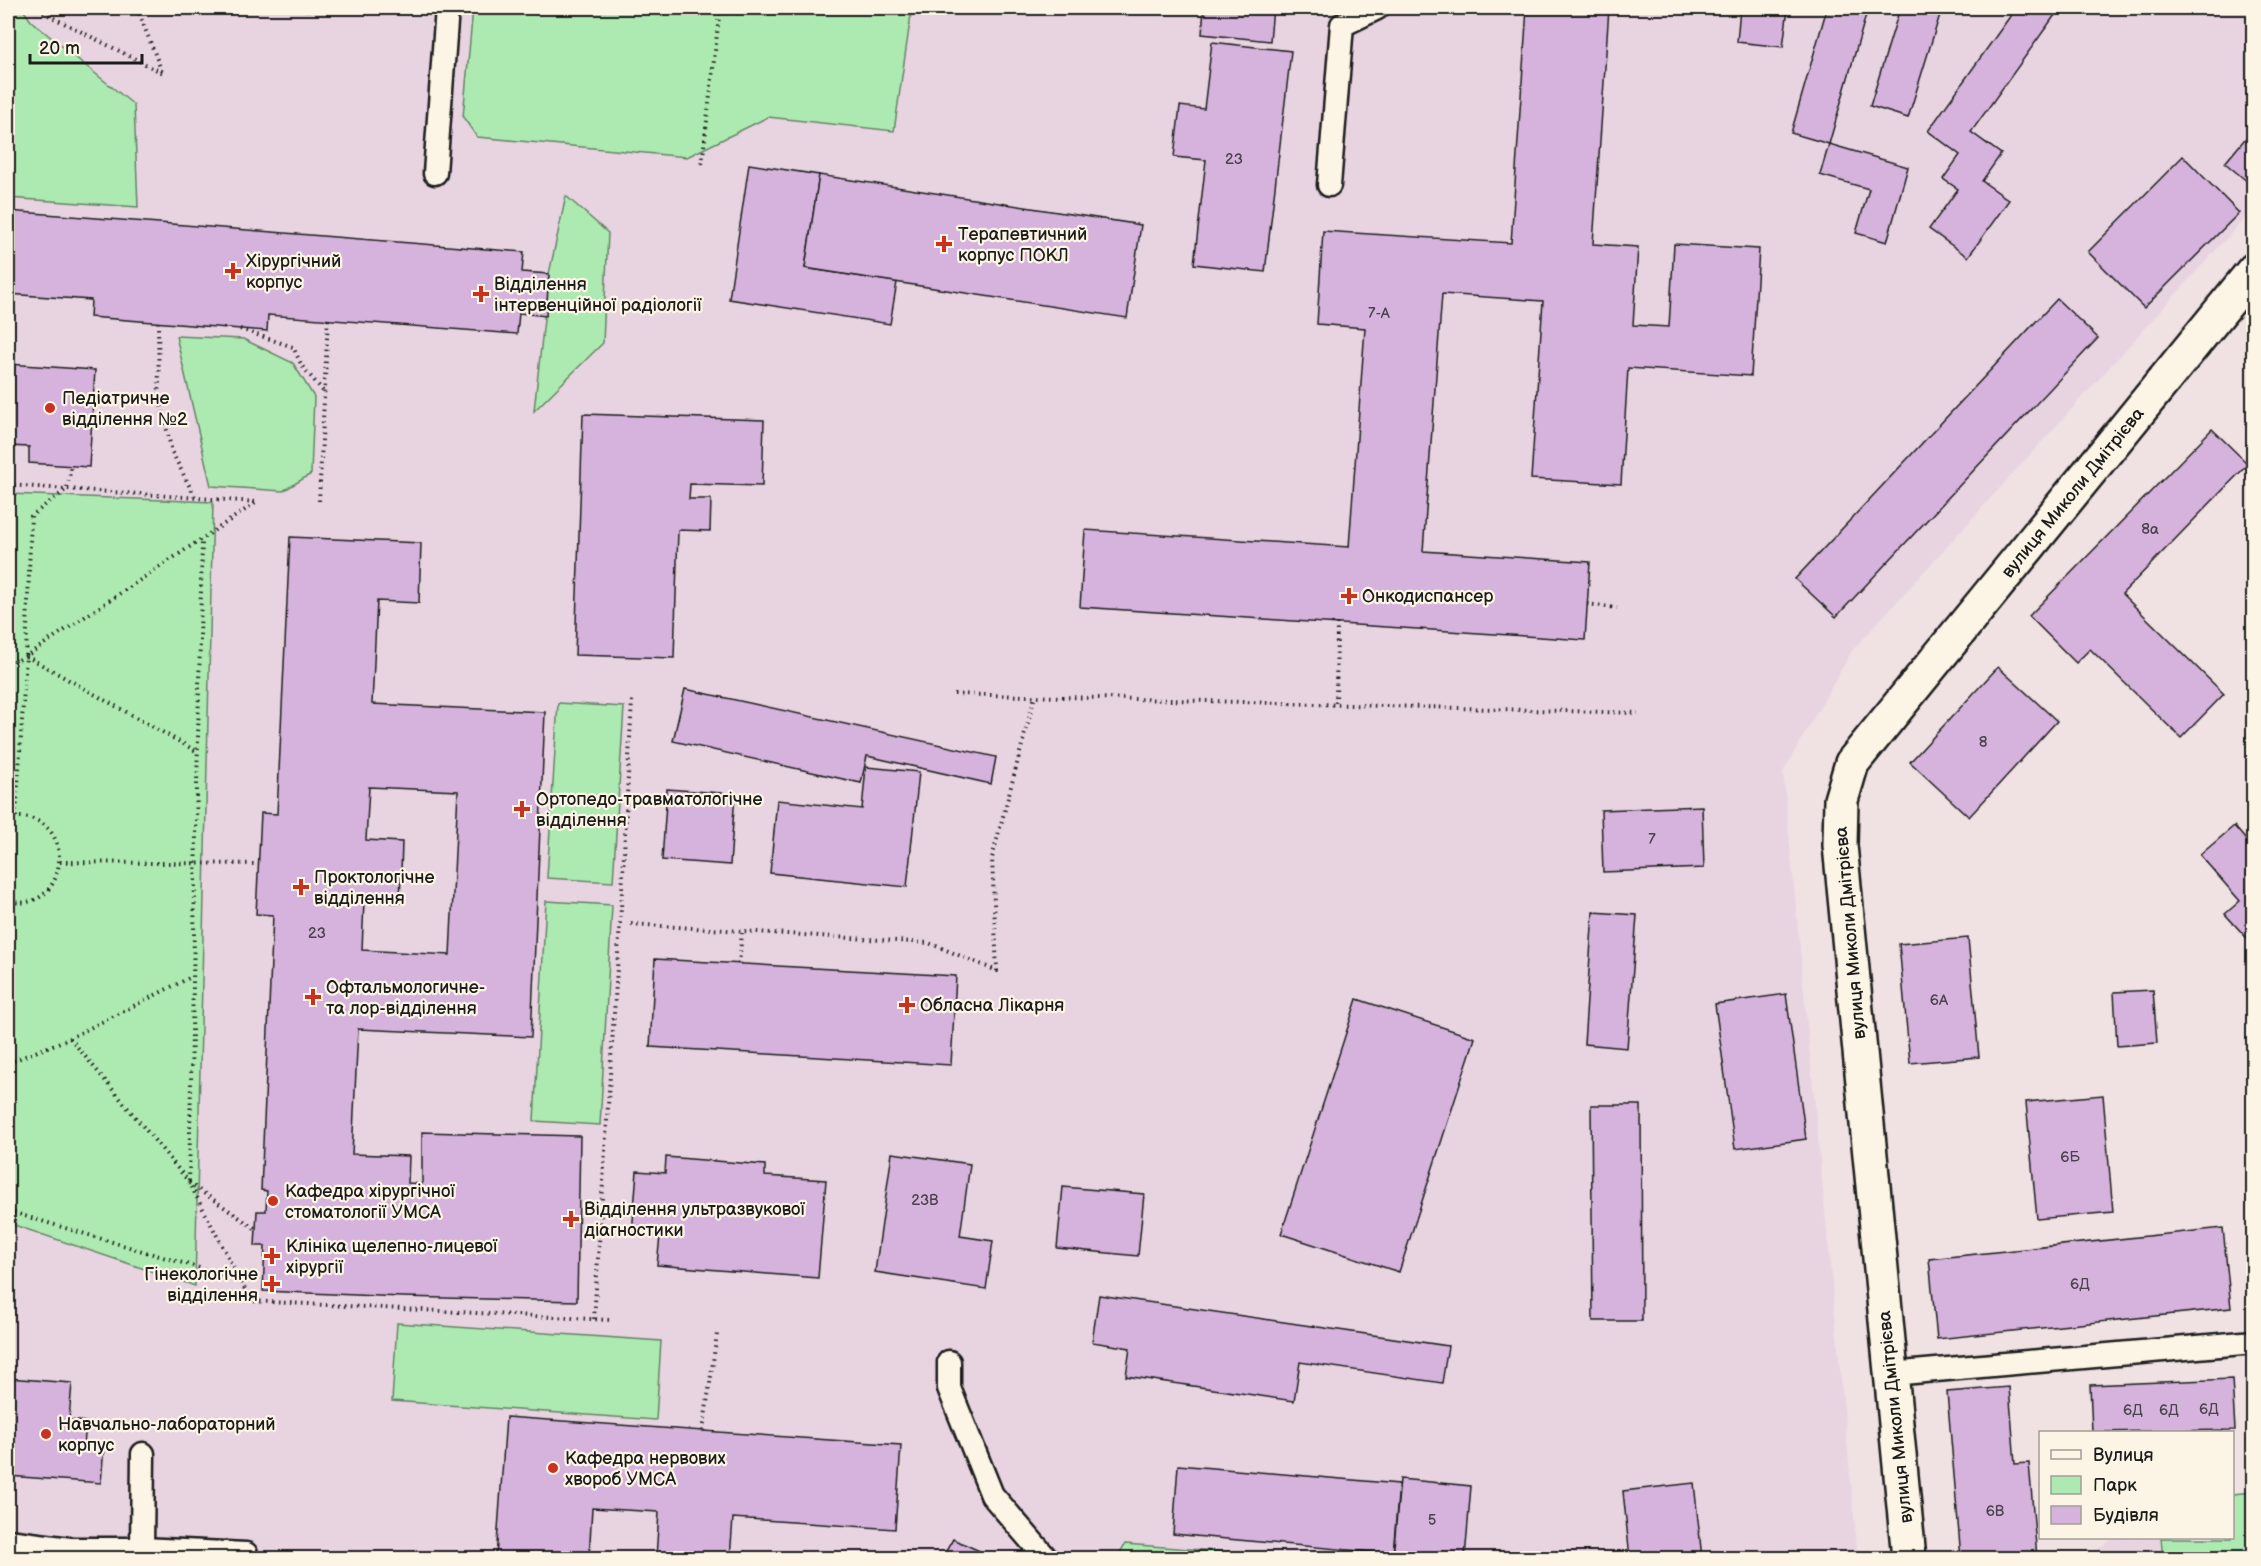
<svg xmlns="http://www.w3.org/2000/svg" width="2261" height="1566" viewBox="0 0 2261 1566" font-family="'Balsamiq Sans',sans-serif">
  <rect width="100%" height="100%" fill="#f0e1e3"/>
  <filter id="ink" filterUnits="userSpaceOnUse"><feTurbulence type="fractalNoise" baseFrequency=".0167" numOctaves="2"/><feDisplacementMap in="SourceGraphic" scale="12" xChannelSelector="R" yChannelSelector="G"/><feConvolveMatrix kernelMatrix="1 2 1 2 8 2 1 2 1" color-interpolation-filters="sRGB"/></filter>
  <g filter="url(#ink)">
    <g fill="#e8d3e1">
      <polygon points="8,8 2253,8 2253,209 1851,652 1783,772 1858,1558 8,1558"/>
      <polygon points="2113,1538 2161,1538 2162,1558 2086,1558"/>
    </g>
    <g fill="#adeab1" stroke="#648366" stroke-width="1.5">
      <polygon points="8,8 22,8 31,21 134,105 138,207 8,198"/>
      <polygon points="473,8 912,8 894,131 768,117 687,157 477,137 463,117"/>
      <polygon points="566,196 608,233 603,343 534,411 549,274"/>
      <polygon points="176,336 243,339 293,363 314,397 311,474 283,491 211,486"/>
      <polygon points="8,494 213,502 195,1286 8,1223"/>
      <polygon points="558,703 624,707 613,882 547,878"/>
      <polygon points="546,901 612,905 600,1125 534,1121"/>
      <polygon points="397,1323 661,1341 656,1420 392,1401"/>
      <polygon points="2253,1492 2253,1558 2163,1558 2161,1538 2232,1538 2233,1494"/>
      <polygon points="1125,1544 1303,1558 1117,1558"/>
    </g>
    <g fill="#d5b3dd" stroke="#1c1c1c" stroke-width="1.5" fill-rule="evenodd">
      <polygon points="61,8 105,8 105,12 61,10"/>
      <polygon points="298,8 334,8 333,12 298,10"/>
      <polygon points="1204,8 1273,8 1270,41 1202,34"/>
      <polygon points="1527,8 1609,8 1593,244 1638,247 1633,325 1669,327 1674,244 1759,249 1751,376 1628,368 1621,484 1531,479 1543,301 1442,294 1423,551 1590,562 1585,640 1080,607 1085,530 1349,547 1365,328 1317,324 1323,231 1511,243"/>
      <polygon points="1740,8 1788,8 1783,47 1737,42"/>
      <polygon points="1827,8 1868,8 1829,144 1791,133"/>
      <polygon points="1900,8 1942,8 1908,118 1870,106"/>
      <polygon points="2016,8 2060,8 1971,132 2001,154 1982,181 2009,200 1968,257 1929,229 1958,189 1943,179 1960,155 1928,131"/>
      <polygon points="1212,42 1291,51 1265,272 1194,264 1206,160 1174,157 1180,106 1204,109"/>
      <polygon points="2254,128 2254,187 2225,163"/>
      <polygon points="1829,144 1908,167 1887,242 1856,233 1869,189 1820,175"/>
      <polygon points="2183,156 2239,213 2144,308 2088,252"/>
      <polygon points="749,164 819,175 805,268 897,282 890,324 729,299"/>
      <polygon points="819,175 1141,225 1127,318 805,268"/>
      <polygon points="8,211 524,252 522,272 549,274 546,316 519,313 517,334 268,315 267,331 90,317 91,300 8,294"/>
      <polygon points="2057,299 2098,338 1836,617 1795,579"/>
      <polygon points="8,364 95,370 89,467 29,463 29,447 8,446"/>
      <polygon points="583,414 764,420 762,486 690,484 689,499 711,499 710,531 678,530 674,658 575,655"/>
      <polygon points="2212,429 2248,464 2122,594 2224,694 2181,738 2090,649 2076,663 2029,616"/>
      <path d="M290,537L421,543L419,603L377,601L372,704L545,712L531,1037L358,1029L352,1154L409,1156L408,1183L422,1184V1132L580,1136L577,1301L402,1297L263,1291L265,1246H255L257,1211H266L267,1191L261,1190L273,915L256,914L261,813L277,814ZM369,787L458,791L450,955L362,950L364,901L400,903L402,842L366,840Z"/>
      <polygon points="1998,667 2057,721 1969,817 1910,762"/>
      <polygon points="685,689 996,757 991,784 867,756 861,783 673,741"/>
      <polygon points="866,767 919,772 907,887 770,873 777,800 862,809"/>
      <polygon points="667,789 735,794 730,865 662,860"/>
      <polygon points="1702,806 1704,868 1603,872 1601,810"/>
      <polygon points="2234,826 2254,849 2254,946 2225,914 2240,901 2200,855"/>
      <polygon points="1593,912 1637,915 1627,1048 1584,1044"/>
      <polygon points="1968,938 1979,1057 1910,1063 1899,944"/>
      <polygon points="655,959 956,976 951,1065 650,1047"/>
      <polygon points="2153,990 2157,1043 2117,1046 2114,992"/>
      <polygon points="1786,994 1806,1139 1735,1149 1715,1004"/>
      <polygon points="1357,999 1475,1038 1399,1272 1281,1234"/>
      <polygon points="2103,1095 2113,1212 2037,1219 2026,1102"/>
      <polygon points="1591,1105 1641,1105 1642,1321 1593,1321"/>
      <polygon points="892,1153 970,1164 960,1236 993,1241 986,1289 875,1272"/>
      <polygon points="666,1157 765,1165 765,1176 826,1180 818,1278 657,1265 660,1236 632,1234 637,1171 665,1173"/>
      <polygon points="1063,1187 1144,1194 1138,1256 1057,1248"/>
      <polygon points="2223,1228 2231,1308 1937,1339 1929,1259"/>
      <polygon points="1099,1295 1448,1346 1442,1383 1300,1362 1294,1401 1126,1376 1130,1348 1092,1342"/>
      <polygon points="8,1378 72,1383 69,1420 86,1422 84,1446 104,1447 101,1483 8,1476"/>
      <polygon points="2232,1379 2235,1430 2092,1432 2090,1385"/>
      <polygon points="2009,1387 2015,1464 2029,1463 2037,1558 1961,1558 1947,1392"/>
      <polygon points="506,1417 901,1445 895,1529 733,1518 730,1558 656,1558 659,1512 592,1508 589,1558 496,1558"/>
      <polygon points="1178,1465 1399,1484 1393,1554 1173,1534"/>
      <polygon points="1400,1479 1471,1486 1465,1558 1393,1558"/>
      <polygon points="1694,1483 1702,1558 1630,1558 1623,1491"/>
      <polygon points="953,1539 995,1558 942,1558"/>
    </g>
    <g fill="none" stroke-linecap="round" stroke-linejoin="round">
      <g stroke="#1c1c1c" stroke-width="27">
        <g id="service">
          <polyline points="435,173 447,8"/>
          <polyline points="1329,185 1342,25 1377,8"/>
          <polyline points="949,1362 949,1388 992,1495 1046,1558"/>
          <polyline points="1891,1374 2254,1342"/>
          <polyline points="8,1541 70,1549"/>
          <polyline points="142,1549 246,1554"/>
          <polyline points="69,1558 70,1549 142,1549 143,1454"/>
        </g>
      </g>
      <g stroke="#1c1c1c" stroke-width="38">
        <g id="minor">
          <path id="s1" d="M1909,1558L1840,845L1841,800L1852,763L2254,270"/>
        </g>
      </g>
      <g stroke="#1c1c1c" stroke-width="4" stroke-dasharray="1.5 4.5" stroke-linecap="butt">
        <polyline points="39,8 42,12 163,73"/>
        <polyline points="137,8 162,72"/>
        <polyline points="702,164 720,8"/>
        <polyline points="158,322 159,396 172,452 195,497"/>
        <polyline points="240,329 293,347 302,366 323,391"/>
        <polyline points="8,485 257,502"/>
        <polyline points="319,501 328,319"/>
        <polyline points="1587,604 1617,608"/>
        <polyline points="26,656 196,751"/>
        <polyline points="8,665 26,656 257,502"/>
        <polyline points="954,694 1638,713"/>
        <polyline points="1336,703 1337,624"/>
        <polyline points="16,817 26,656 31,516 67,489 71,466"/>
        <path d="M8,818C80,805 72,917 8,901"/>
        <polyline points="60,862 259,864"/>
        <polyline points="631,924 929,943 997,971 992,858 1035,696"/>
        <polyline points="739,964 742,933"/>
        <polyline points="8,998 11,902"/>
        <polyline points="70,1038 189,1182 251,1301 610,1320"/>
        <polyline points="8,1063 70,1038 191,977"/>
        <polyline points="189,1181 202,540"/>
        <polyline points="189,1183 256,1229"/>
        <polyline points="8,1211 240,1280"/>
        <polyline points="594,1319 622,892 632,700"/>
        <polyline points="703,1431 717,1334"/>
      </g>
      <use href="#service" stroke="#fcf5e5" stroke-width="22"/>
      <use href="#minor" stroke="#fcf5e5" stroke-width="33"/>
    </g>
  </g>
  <g fill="#c8321e" stroke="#fcf5e5" stroke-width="2">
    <path d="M941 235h6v6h6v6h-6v6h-6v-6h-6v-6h6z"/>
    <path d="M230 262h6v6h6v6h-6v6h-6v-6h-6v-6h6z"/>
    <path d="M478 285h6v6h6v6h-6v6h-6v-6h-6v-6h6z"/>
    <circle cx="50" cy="408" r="6"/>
    <path d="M1346 587h6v6h6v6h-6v6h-6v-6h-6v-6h6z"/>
    <path d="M519 800h6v6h6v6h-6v6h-6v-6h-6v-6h6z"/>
    <path d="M298 878h6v6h6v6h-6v6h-6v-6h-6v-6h6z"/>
    <path d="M310 988h6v6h6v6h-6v6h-6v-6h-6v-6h6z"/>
    <path d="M904 996h6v6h6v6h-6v6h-6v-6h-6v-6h6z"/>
    <circle cx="273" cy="1201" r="6"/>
    <path d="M568 1210h6v6h6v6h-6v6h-6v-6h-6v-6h6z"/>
    <path d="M269 1247h6v6h6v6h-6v6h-6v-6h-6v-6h6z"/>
    <path d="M269 1275h6v6h6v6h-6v6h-6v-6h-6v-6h6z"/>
    <circle cx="46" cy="1434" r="6"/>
    <circle cx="553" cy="1468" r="6"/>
  </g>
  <g text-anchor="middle" stroke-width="4.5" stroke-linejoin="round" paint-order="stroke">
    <g font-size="15" fill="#4a424c">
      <text x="1234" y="164">23</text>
      <text x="1379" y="318">7-А</text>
      <text x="2150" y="534">8а</text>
      <text x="1983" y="747">8</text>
      <text x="1652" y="844">7</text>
      <text x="317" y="938">23</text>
      <text x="1939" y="1005">6А</text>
      <text x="2070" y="1162">6Б</text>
      <text x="925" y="1205">23В</text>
      <text x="2080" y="1289">6Д</text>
      <text x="2209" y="1414">6Д</text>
      <text x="2133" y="1415">6Д</text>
      <text x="2169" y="1415">6Д</text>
      <text x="1995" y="1516">6В</text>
      <text x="1432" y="1525">5</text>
    </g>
    <g font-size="18" fill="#1c1c1c" stroke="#fcf5e5" text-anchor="start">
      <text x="958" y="240">Терапевтичний<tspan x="958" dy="21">корпус ПОКЛ</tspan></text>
      <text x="246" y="267">Хірургічний<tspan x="246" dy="21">корпус</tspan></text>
      <text x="494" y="290">Відділення<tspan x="494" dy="21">інтервенційної радіології</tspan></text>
      <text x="62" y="404">Педіатричне<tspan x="62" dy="21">відділення №2</tspan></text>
      <text x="1362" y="602">Онкодиспансер</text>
      <text x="536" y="805">Ортопедо-травматологічне<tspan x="536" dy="21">відділення</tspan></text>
      <text x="314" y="883">Проктологічне<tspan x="314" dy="21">відділення</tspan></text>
      <text x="326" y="993">Офтальмологичне-<tspan x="326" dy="21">та лор-відділення</tspan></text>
      <text x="920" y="1011">Обласна Лікарня</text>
      <text x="285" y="1197">Кафедра хірургічної<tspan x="285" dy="21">стоматології УМСА</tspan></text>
      <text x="584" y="1215">Відділення ультразвукової<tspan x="584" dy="21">діагностики</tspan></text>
      <text x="286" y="1252">Клініка щелепно-лицевої<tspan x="286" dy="21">хірургії</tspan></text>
      <text x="258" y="1280" text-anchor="end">Гінекологічне<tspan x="258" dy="21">відділення</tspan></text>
      <text x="58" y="1430">Навчально-лабораторний<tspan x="58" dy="21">корпус</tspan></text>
      <text x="565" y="1464">Кафедра нервових<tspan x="565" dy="21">хвороб УМСА</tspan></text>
    </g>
    <g font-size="18" fill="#1c1c1c" stroke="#fcf5e5">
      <text dy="6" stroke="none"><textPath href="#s1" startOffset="1149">вулиця Миколи Дмітрієва</textPath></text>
      <text transform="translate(1850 933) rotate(-95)" y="6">вулиця Миколи Дмітрієва</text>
      <text transform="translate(1895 1417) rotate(-96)" y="6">вулиця Миколи Дмітрієва</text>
    </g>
  </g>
  <rect width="2261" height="1566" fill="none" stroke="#fcf5e5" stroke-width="30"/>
  <rect x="15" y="15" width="2231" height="1536" fill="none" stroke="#1c1c1c" stroke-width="2" filter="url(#ink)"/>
  <rect x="2039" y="1431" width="195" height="108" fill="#fcf5e5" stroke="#a29e95" stroke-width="1.5"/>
  <rect x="2051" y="1450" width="30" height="9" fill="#fcf5e5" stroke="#a29e95" stroke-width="1.5"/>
  <text x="2093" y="1461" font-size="18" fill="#1c1c1c">Вулиця</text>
  <rect x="2051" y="1476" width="30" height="18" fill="#adeab1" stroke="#a29e95" stroke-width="1.5"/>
  <text x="2093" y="1491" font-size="18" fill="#1c1c1c">Парк</text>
  <rect x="2051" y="1506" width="30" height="18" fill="#d5b3dd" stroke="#a29e95" stroke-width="1.5"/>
  <text x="2093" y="1521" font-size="18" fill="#1c1c1c">Будівля</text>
  <path d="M30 54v9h112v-9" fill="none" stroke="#1c1c1c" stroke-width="3"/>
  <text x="39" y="54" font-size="18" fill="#1c1c1c" stroke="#fcf5e5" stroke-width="4.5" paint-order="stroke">20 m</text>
</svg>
